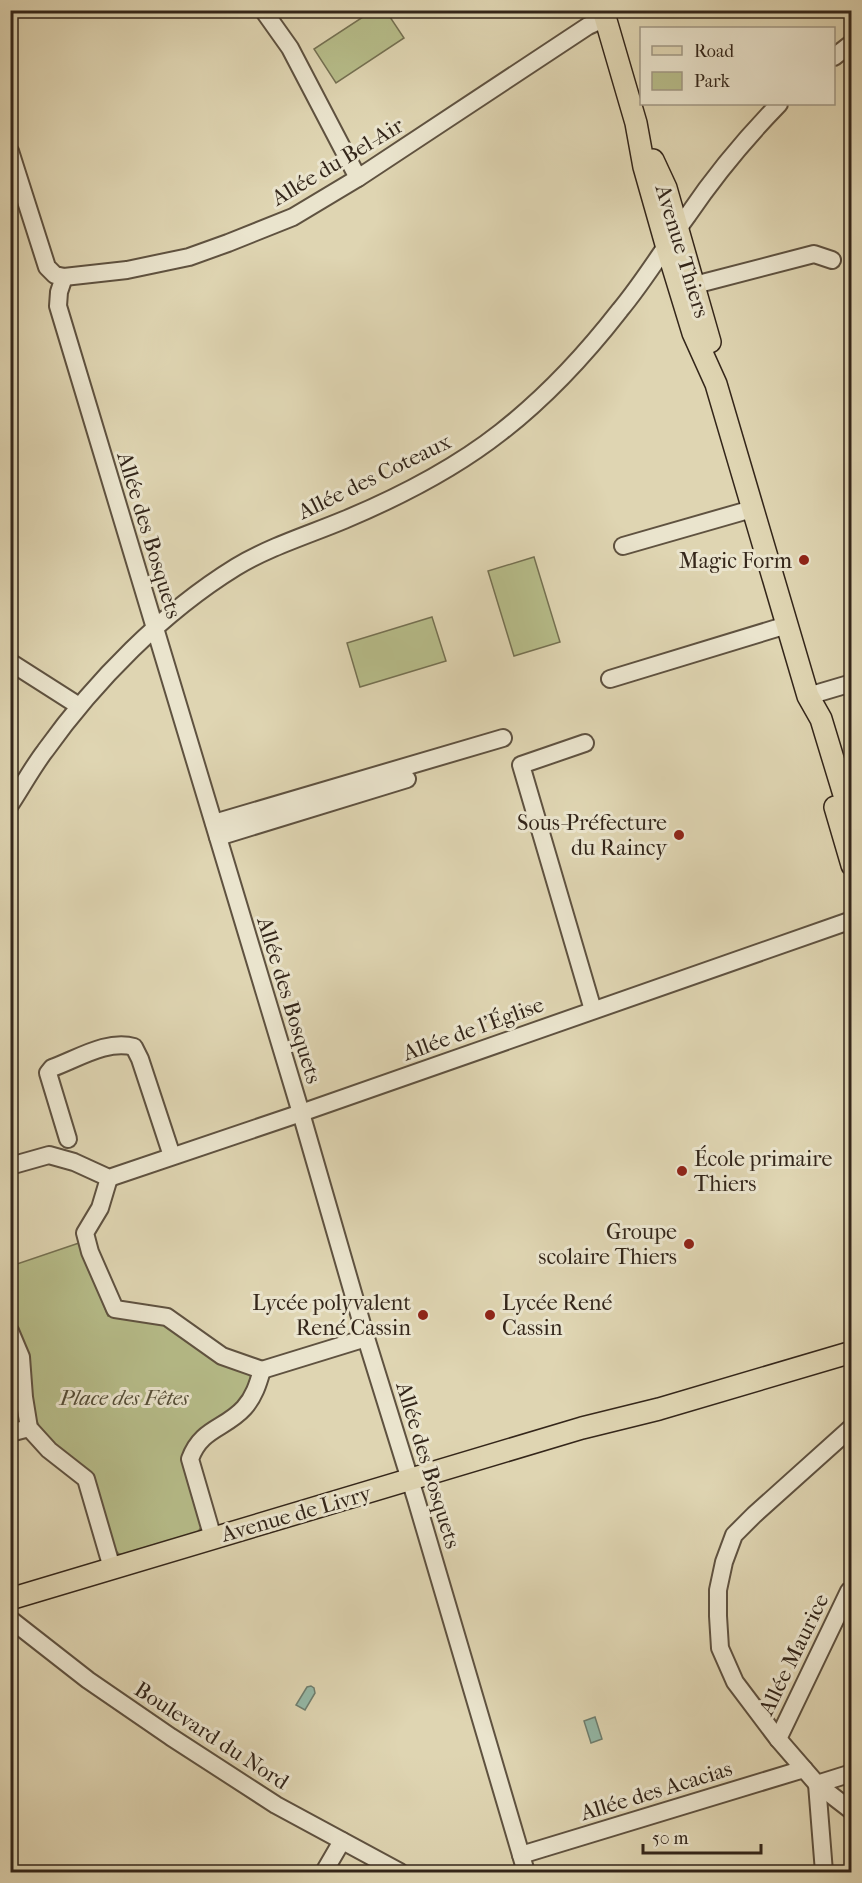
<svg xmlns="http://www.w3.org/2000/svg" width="862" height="1883" viewBox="0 0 862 1883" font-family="'IM FELL French Canon',serif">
  <rect width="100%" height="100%" fill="#dfd5b2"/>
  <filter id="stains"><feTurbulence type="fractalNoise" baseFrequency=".00333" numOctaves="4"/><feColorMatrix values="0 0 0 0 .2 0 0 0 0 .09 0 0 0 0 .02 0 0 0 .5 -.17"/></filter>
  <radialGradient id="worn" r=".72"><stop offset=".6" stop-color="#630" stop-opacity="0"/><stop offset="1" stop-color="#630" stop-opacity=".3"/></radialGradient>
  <g fill="#b6bc89" stroke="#757152" stroke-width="1.5">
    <polygon points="372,11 386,11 404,38 336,83 314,49"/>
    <polygon points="534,557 560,642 514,656 488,571"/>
    <polygon points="432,617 446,661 360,687 347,643"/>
    <polygon points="79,1243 108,1316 141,1318 155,1321 169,1327 208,1356 250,1375 253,1382 244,1401 189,1443 203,1525 196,1534 125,1555 119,1554 114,1549 65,1455 42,1432 32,1411 18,1329 11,1317 11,1266"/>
  </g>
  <g fill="#94b9a8" stroke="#6e7e6f" stroke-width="1.5">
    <polygon points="311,1686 314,1688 315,1693 305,1710 296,1705 307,1687"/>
    <polygon points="595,1717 602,1739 591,1743 584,1721"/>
  </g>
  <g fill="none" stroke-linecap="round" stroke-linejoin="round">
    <g stroke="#5f5240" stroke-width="20">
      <g id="minor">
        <polyline points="263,10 290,48 358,178"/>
        <polyline points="834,57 852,43"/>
        <polyline points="10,151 47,267 55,275 64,277 127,270 189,257 228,243 293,217 358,178 588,26 606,18"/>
        <polyline points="64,277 59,292 58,306 301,1113 366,1338 416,1499 526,1872"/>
        <polyline points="683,288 814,254 832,260"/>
        <polyline points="623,546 752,509"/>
        <polyline points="10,662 79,706"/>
        <polyline points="610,679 787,625"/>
        <polyline points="808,696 852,683"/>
        <polyline points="585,743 521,765 593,1010"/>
        <path d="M10,805C22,787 32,768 45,751C95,681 163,612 236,567C269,547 308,535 344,520C399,497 454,469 501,432C546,397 585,355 620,310C645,280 665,246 688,215C715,175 746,138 779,104"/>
        <polyline points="214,823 503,738"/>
        <polyline points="218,837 407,779"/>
        <path d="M68,1139L48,1073L52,1068C77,1059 108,1039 134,1047L140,1059L172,1156"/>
        <polyline points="10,1166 49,1155 74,1162 109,1178 301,1113 852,920"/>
        <polyline points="109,1178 100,1208 85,1233 90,1252 115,1309 167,1317 222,1356 262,1370"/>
        <polyline points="10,1331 21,1357 24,1397 29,1428 49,1450 86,1479 112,1568"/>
        <polyline points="262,1370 366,1338"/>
        <polyline points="852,1427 754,1515 734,1535 724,1562 718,1590 718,1616 720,1648 735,1682 778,1739 817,1784 852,1811"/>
        <polyline points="10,1433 29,1428"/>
        <path d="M213,1538L190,1459C201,1428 225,1429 244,1408C254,1397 258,1384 262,1370"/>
        <polyline points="10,1619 88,1680 171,1737 276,1805 400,1872"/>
        <polyline points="778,1739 849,1591 852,1590"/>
        <polyline points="817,1784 824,1872"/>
        <polyline points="817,1784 852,1773"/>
        <polyline points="521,1855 804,1769"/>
        <polyline points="324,1872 342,1841"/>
      </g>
    </g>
    <g stroke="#34261a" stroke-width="24">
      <g id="major">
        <polyline points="603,10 636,123 644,167 667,248 693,333 716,384 808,696 821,719 852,821"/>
        <polyline points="653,160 666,188 710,342"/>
        <polyline points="835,807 852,865"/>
        <polyline points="10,1599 582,1428 659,1409 852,1352"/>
      </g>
    </g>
    <use href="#minor" stroke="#eae4cd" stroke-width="16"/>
    <use href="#major" stroke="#dfd5b2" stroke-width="21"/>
  </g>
  <g fill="#8f2418" stroke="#eae4cd" stroke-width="2">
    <circle cx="804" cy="560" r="6"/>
    <circle cx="679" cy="835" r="6"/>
    <circle cx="682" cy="1171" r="6"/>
    <circle cx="689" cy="1244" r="6"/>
    <circle cx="423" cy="1315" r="6"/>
    <circle cx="490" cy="1315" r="6"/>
  </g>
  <g text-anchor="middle" stroke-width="6" stroke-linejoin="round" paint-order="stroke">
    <g font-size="22" fill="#34261a" stroke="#eae4cd">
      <text transform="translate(337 161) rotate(-31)" y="8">Allée du Bel-Air</text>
      <text transform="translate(683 251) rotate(73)" y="8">Avenue Thiers</text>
      <text transform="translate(374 476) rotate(-26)" y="8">Allée des Coteaux</text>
      <text transform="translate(150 535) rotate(73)" y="8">Allée des Bosquets</text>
      <text transform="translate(290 1000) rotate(73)" y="8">Allée des Bosquets</text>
      <text transform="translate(473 1028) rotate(-20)" y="8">Allée de l'Église</text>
      <text transform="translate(429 1465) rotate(73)" y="8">Allée des Bosquets</text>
      <text transform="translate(296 1513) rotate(-16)" y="8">Avenue de Livry</text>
      <text transform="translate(793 1654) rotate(-64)" y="8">Allée Maurice</text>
      <text transform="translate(212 1735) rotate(33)" y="8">Boulevard du Nord</text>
      <text transform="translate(656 1790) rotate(-17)" y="8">Allée des Acacias</text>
    </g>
    <g font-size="22" fill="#34261a" stroke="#eae4cd" text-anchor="end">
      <text x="792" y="568">Magic Form</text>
      <text x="667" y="830">Sous-Préfecture<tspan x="667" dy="25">du Raincy</tspan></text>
      <text x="694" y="1166" text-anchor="start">École primaire<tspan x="694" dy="25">Thiers</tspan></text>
      <text x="677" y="1239">Groupe<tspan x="677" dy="25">scolaire Thiers</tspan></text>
      <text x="411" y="1310">Lycée polyvalent<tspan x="411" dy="25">René Cassin</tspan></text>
      <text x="502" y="1310" text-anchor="start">Lycée René<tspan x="502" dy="25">Cassin</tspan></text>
    </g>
    <g font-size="22" font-style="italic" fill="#544c36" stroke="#eae4cd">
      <text x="124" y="1405">Place des Fêtes</text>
    </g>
  </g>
  <rect width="862" height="1883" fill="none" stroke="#dfd5b2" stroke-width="36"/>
  <rect x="12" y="12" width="838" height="1859" fill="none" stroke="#34261a" stroke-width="3"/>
  <rect x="18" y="18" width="826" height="1847" fill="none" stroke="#34261a" stroke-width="1.5"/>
  <rect x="640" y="27" width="195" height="78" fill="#eae4cd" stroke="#a19885" stroke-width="1.5"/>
  <rect x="652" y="46" width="30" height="9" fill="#dfd5b2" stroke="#a19885" stroke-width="1.5"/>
  <text x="694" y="57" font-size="18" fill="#34261a">Road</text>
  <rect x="652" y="72" width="30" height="18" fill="#b6bc89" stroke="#a19885" stroke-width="1.5"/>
  <text x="694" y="87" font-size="18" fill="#34261a">Park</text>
  <path d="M643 1844v9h118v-9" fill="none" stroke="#34261a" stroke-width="3"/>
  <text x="652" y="1844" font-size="18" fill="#34261a" stroke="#eae4cd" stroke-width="4.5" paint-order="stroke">50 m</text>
  <rect width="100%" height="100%" filter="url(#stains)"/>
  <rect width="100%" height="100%" fill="url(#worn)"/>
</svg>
